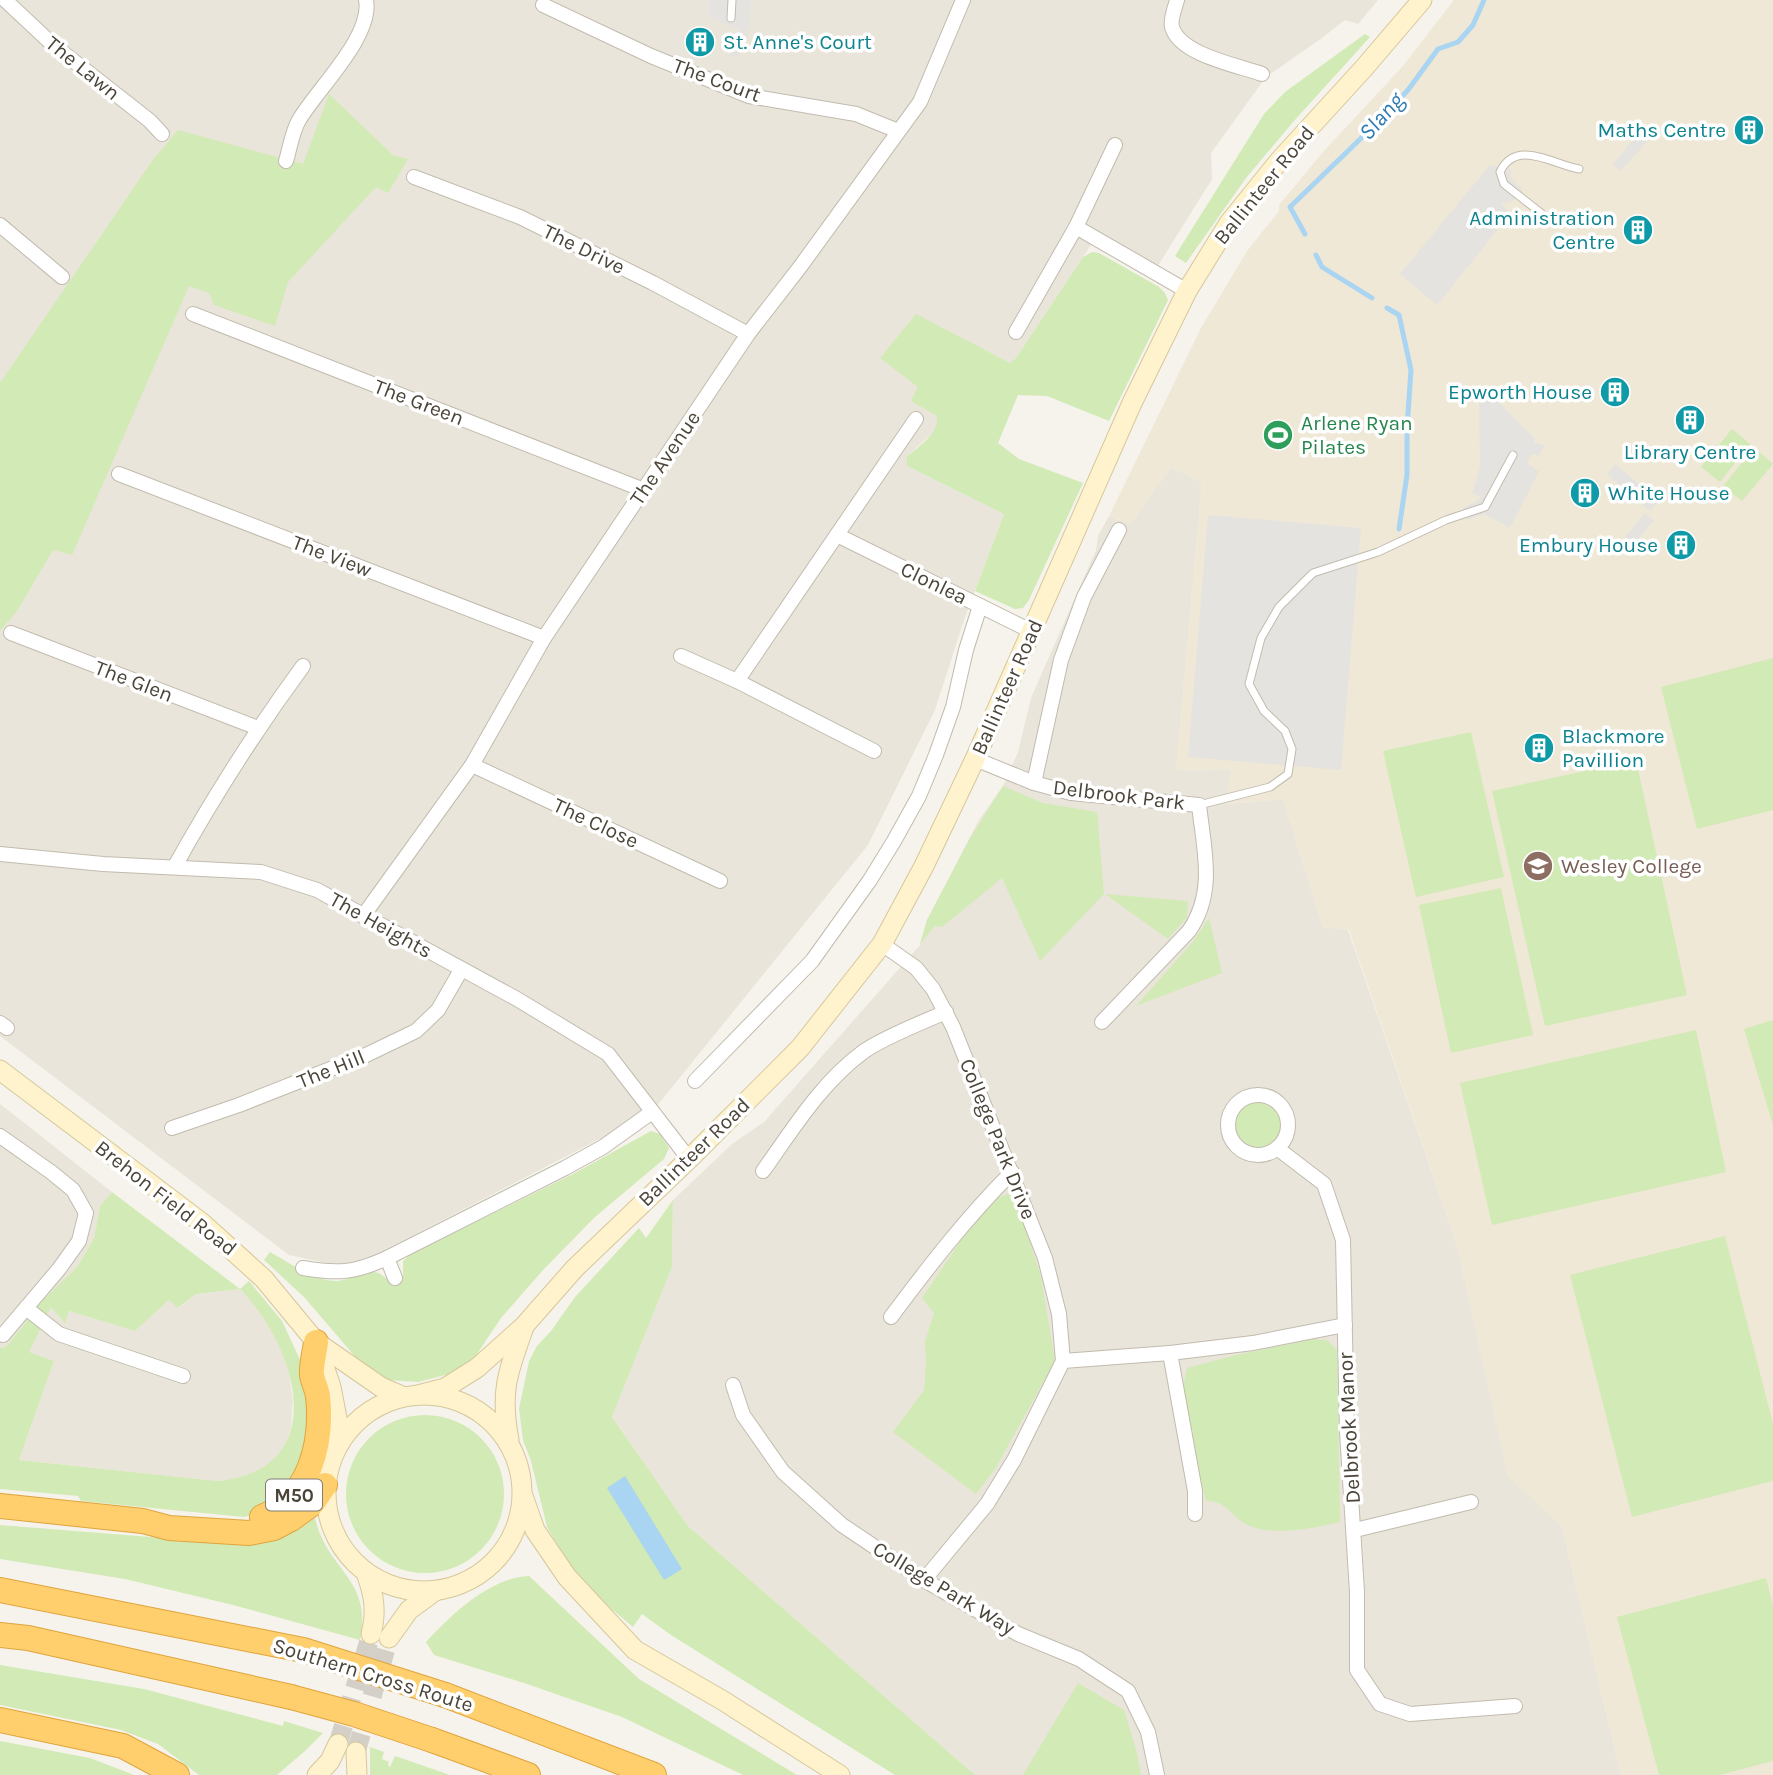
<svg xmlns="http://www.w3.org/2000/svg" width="1773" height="1775" viewBox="0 0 1773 1775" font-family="Karla,sans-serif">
  <rect width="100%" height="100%" fill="#f6f3ec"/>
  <g fill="#eae5da">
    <polygon points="0,0 1378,0 1358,24 1345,20 1322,38 1266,77 1211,153 1212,179 1151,277 1091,245 1016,358 906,457 907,466 1004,514 965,617 935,710 868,845 652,1112 373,1256 347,1263 326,1263 289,1255 0,1036"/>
    <polygon points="1171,467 1202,482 1176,770 1231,769 1227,804 1283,799 1323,927 1348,930 1457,1245 1508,1475 1562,1527 1621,1775 975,1775 688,1526 612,1417 672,1267 673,1200 732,1144 764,1122 920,945 927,920 979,820 1003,786 1018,752 1031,698 1096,550 1098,536 1109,516 1130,524"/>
    <polygon points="0,1104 112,1192 100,1206 94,1238 78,1266 44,1299 6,1347 0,1348"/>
    <polygon points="240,1289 255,1304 279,1343 289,1373 293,1402 291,1427 286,1445 272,1461 263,1469 238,1479 217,1481 19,1460 54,1361 28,1352 51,1307 65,1322 69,1311 135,1331 169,1300 179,1308 196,1294"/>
  </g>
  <polygon fill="#efe8d6" points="1454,0 1773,0 1773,1775 1621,1775 1562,1527 1508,1476 1457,1245 1349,930 1323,927 1283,799 1226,804 1231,769 1176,770 1202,482 1171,467 1130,524 1109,516 1201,328 1247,251 1279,211 1279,205 1322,153 1402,67"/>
  <g fill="#d2eab5" fill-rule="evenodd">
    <polygon points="1365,34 1370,37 1293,122 1246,178 1186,263 1175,256 1264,114 1285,92"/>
    <polygon points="329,94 393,155 408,159 388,193 376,187 288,282 275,326 214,305 209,293 189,286 72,555 53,550 17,611 0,631 0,383 152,161 178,130 303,164"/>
    <path d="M1092,252L1099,253L1159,287L1165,293L1168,300L1109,421L1047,396L1018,395L998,443L1019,459L1083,483L1029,600L1023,608L1015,609L975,591L1004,514L907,466L906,457C918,447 939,434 937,416L911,401L918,387L880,358L916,314L1010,363L1016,358L1083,257Z"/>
    <polygon points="1732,429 1750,444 1720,482 1701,467"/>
    <polygon points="1754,448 1773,464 1742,501 1723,486"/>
    <polygon points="1773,658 1773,810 1697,829 1661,687"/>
    <polygon points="1471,732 1504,877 1416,897 1383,751"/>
    <polygon points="1636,760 1687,995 1545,1026 1492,791"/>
    <polygon points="1003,786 1043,803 1097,812 1104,894 1040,961 1002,878 942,927 935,926 920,944 927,920 970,838"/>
    <polygon points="1501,888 1533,1035 1451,1053 1419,905"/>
    <polygon points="1105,894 1188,901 1187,917 1168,939"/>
    <polygon points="1209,918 1222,973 1136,1006 1192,943"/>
    <polygon points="1773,1020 1773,1125 1744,1029"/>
    <polygon points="1696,1030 1726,1172 1492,1225 1460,1083"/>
    <circle cx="1258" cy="1125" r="25"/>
    <path d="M651,1131L660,1134L669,1148L664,1159L595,1217L544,1269L501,1318L475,1357L449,1374L418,1382L388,1380L364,1367L304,1297L264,1260L270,1252C290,1263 314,1281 337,1281C358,1280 368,1261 388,1280L403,1279V1261L411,1254L573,1174Z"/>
    <path d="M112,1192L240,1289L249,1281L282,1321L308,1377L314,1406L298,1478L257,1514L244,1517L81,1501L78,1496L0,1489V1348L6,1347L44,1299L78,1266L94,1238L100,1206ZM240,1289C298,1348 333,1470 217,1481L19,1460L54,1361L29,1352L51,1307L65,1323L69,1311L135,1331L169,1300L178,1308L196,1294Z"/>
    <polygon points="1008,1194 1016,1199 1041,1277 1055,1361 995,1469 976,1494 893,1432 924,1390 926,1363 925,1341 934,1313 922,1298 962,1239 997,1198"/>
    <polygon points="673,1200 672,1267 612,1417 688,1526 975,1775 895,1775 671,1635 642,1614 633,1627 602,1601 572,1569 547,1527 531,1461 523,1440 519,1409 529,1361 537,1346 551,1331 575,1297 639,1228 646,1238"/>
    <polygon points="1725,1236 1773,1424 1773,1481 1632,1517 1570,1275"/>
    <path d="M1313,1339L1327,1340L1337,1350L1340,1522C1314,1528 1273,1537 1248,1525C1232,1518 1227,1500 1206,1501L1197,1464L1193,1432L1182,1393L1187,1368L1236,1355Z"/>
    <circle cx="425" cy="1494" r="79"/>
    <path d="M315,1518C327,1571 373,1579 360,1640L233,1605L125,1579L0,1559V1525L251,1545C279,1541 293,1534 315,1518Z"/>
    <path d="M529,1576L639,1679L797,1775H743L622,1717L524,1683L434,1655L426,1642C452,1614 489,1578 529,1576Z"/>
    <polygon points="1766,1578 1773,1606 1773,1761 1719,1775 1659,1775 1617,1617"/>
    <polygon points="0,1665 144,1689 283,1726 284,1721 323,1733 305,1751 277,1775 199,1775 158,1744 121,1730 0,1705"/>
    <polygon points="1078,1683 1124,1710 1137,1753 1141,1775 1023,1775"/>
    <polygon points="0,1741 90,1758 134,1775 0,1775"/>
    <polygon points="370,1747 384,1752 382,1759 389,1762 388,1765 390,1767 395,1756 450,1775 370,1775"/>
  </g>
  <g fill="#e5e3e0">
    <polygon points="709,0 751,0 748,37 739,55 728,56 741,30 709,16"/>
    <polygon points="1641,130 1650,138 1621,171 1613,164"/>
    <polygon points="1490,165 1511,169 1511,178 1523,190 1514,200 1501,204 1511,213 1437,305 1400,274"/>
    <polygon points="1493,396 1534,438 1534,442 1544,446 1539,456 1533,454 1529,458 1527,462 1529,465 1539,471 1510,528 1484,514 1467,520 1463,508 1477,501 1481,497 1472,493 1480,467 1479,404"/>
    <polygon points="1615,464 1659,501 1650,511 1607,474"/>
    <polygon points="1645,513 1654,520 1634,545 1625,537"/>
    <polygon points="1208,515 1361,528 1341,770 1188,757"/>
  </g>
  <polygon fill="#a9d4f2" points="625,1476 682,1569 664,1580 607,1488"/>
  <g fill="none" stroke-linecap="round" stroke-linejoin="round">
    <g stroke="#a9d4f2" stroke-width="5">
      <polyline points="1305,234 1290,207 1381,119 1408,90 1438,49 1458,42 1473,25 1484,0"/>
      <polyline points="1316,255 1322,267 1372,298"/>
      <polyline points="1387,308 1399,315 1411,370 1407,428 1407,475 1399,529"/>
    </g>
    <g stroke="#d4d0c8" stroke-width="19" stroke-dasharray="19 10" stroke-linecap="butt">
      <polyline points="338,1744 371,1634"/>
      <polyline points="356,1752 389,1638"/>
    </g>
    <g stroke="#c2bbae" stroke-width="9">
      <g id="service">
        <polyline points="731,18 732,0"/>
        <path d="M1541,213L1504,184L1500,172C1516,138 1554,165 1579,169"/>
        <polyline points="1199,805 1270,787 1288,774 1292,749 1285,731 1264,711 1249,684 1261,638 1279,607 1313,573 1378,552 1446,520 1485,507 1513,455"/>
      </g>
    </g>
    <g stroke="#c2bbae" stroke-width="16">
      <g id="minor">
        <polyline points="5,0 52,44 150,121 162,134"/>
        <path d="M1177,0C1175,8 1170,19 1172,27C1180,55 1237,65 1262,74"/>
        <polyline points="543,5 651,56 749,96 856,114 898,131"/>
        <path d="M286,161C290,148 292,132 299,120C318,88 373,36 366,0"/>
        <polyline points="414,177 520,217 653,283 748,334"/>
        <polyline points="0,225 62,277"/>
        <polyline points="1076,227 1187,291"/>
        <polyline points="193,314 644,490"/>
        <polyline points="1016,332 1076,227 1115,145"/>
        <polyline points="119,474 544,638"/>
        <polyline points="837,535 1031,631"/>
        <polyline points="11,633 258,728"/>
        <polyline points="681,656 737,681 874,751"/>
        <polyline points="737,681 916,419"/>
        <path d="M975,759L1034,783L1071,793L1199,805C1204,850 1216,892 1189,931L1102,1022"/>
        <polyline points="472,765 720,881"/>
        <polyline points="1034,783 1061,660 1084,597 1119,530"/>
        <polyline points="0,854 103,864 261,872 317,890 517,999 608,1054 689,1159"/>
        <path d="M175,866C214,796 256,730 303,666"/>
        <polyline points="363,916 472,765 544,638 748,334 800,267 920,102 963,0"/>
        <polyline points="882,944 916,968 933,989 953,1027 1045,1258 1059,1314 1063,1361 1014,1460 987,1504 924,1580"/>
        <polyline points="0,1023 7,1028"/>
        <polyline points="695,1081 812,961 870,880 894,841 919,796 936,755 953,707 966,650 980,606"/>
        <circle cx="1258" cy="1125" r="30"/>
        <polyline points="172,1128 239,1105 366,1055 416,1031 438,1010 461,970"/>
        <polyline points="0,1136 51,1172 73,1190 86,1213 79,1241 59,1269 3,1335"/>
        <polyline points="1277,1148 1324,1184 1343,1240 1347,1432 1357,1592 1357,1670 1380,1704 1410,1714 1515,1706"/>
        <path d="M763,1171C793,1129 821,1083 863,1052C882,1038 923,1022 946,1012"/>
        <path d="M303,1268C338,1274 354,1273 387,1258"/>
        <polyline points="395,1278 387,1258 565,1168 603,1147 652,1112"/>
        <polyline points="26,1308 59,1334 183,1376"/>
        <path d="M891,1317C929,1266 967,1217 1012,1172"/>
        <polyline points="1170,1353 1195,1491 1195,1514"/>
        <polyline points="1063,1361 1170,1353 1253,1343 1345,1325"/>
        <polyline points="733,1385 743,1415 783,1472 842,1525 924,1580 1018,1634 1079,1659 1128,1691 1148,1732 1157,1775"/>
        <polyline points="1355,1530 1471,1502"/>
      </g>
    </g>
    <g stroke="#d6c79b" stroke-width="21">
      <g id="secondary">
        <polyline points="0,1070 201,1222 264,1279 316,1342 331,1387 338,1423 336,1449"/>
        <polyline points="316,1342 381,1387 404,1397"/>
        <polyline points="418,1395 445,1388 477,1368 524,1326 575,1268 689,1159 800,1048 882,944 924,866 975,759 1132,403 1187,291 1229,223 1279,161 1364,68 1422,0"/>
        <circle cx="424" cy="1493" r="98"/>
        <path d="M509,1440C500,1393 507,1374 523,1330"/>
        <polyline points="523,1496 535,1530 567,1577 635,1650 722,1700 840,1775"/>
        <path d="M366,1573C374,1594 377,1612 371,1634"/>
        <polyline points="389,1638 409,1610 435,1591"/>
        <polyline points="356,1752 357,1775"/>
        <polyline points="317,1775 330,1761 338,1744"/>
      </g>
    </g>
    <g stroke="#e0a43c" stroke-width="26">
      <g id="motorway">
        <polyline points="0,1506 143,1521 169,1528 249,1533 274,1528 291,1519 312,1504 325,1485"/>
        <path d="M262,1517C310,1498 323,1443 318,1396C317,1389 313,1382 312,1375C311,1365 315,1352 316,1342"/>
        <polyline points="0,1590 303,1650"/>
        <polyline points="0,1635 28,1638 291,1697"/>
        <polyline points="445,1695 654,1775"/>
        <polyline points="0,1720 123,1746 177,1775"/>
        <polyline points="432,1740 528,1775"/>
      </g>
    </g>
    <use href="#service" stroke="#fff" stroke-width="7"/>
    <use href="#minor" stroke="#fff" stroke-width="14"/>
    <use href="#secondary" stroke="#fff3cd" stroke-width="19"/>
    <use href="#motorway" stroke="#ffcf6e" stroke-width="24"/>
    <g stroke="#e0a43c" stroke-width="26" stroke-linecap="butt">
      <g id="motorway-bridge">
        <polyline points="303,1650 445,1695"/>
        <polyline points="291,1697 354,1714 432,1740"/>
      </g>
    </g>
    <use href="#motorway-bridge" stroke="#ffcf6e" stroke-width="24"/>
  </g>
  <defs>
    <g id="building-disc" transform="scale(1.575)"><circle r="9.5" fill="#0f9aa8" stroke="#fff"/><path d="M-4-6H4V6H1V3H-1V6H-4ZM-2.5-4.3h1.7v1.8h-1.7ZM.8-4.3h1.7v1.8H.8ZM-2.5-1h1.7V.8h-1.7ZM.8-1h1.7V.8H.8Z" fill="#fff"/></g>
    <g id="stadium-disc" transform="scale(1.575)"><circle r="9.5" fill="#2e9e5b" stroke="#fff"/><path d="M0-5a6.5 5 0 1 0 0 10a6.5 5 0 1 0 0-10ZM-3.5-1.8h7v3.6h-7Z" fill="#fff"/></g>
    <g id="school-disc" transform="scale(1.575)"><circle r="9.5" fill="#8d6e63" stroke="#fff"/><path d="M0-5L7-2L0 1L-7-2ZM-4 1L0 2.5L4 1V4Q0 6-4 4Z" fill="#fff"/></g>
  </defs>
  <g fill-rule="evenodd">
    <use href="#building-disc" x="700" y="42"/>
    <use href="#building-disc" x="1749" y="130"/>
    <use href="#building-disc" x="1638" y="230"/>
    <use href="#building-disc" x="1615" y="392"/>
    <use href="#building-disc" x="1690" y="420"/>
    <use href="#stadium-disc" x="1278" y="435"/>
    <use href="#building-disc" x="1585" y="493"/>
    <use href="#building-disc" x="1681" y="545"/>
    <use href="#building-disc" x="1539" y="748"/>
    <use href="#school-disc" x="1538" y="866"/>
  </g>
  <g text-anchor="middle" stroke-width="7" stroke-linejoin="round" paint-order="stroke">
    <rect fill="#fff" stroke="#817c74" stroke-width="2" x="266" y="1479.5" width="56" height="31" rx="5"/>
    <g font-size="19" font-weight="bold" fill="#4b4439">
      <text x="294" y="1502">M50</text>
    </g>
    <g font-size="21" fill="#0d838f" stroke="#fff" text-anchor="end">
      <text x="723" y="49" text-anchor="start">St. Anne's Court</text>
      <text x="1726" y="137">Maths Centre</text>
      <text x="1615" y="225">Administration<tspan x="1615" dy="24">Centre</tspan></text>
      <text x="1592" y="399">Epworth House</text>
      <text x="1690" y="459" text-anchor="middle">Library Centre</text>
      <text x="1608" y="500" text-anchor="start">White House</text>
      <text x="1658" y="552">Embury House</text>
      <text x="1562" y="743" text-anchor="start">Blackmore<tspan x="1562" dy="24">Pavillion</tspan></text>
    </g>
    <g font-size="21" fill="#4b4439" stroke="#fff">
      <text transform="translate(83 68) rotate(39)" y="7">The Lawn</text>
      <text transform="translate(717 80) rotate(20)" y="7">The Court</text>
      <text transform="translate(1264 185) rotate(-51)" y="7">Ballinteer Road</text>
      <text transform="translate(584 249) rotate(26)" y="7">The Drive</text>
      <text transform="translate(419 402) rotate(21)" y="7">The Green</text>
      <text transform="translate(665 458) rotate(-56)" y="7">The Avenue</text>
      <text transform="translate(332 556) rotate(21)" y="7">The View</text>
      <text transform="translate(934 583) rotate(26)" y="7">Clonlea</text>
      <text transform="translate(134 681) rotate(21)" y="7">The Glen</text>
      <text transform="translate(1007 687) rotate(-66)" y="7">Ballinteer Road</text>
      <text transform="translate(1119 795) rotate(7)" y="7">Delbrook Park</text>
      <text transform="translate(596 823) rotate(25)" y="7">The Close</text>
      <text transform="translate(381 925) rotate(29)" y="7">The Heights</text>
      <text transform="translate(331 1069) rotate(-22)" y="7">The Hill</text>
      <text transform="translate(998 1139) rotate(68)" y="7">College Park Drive</text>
      <text transform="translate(694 1152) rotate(-44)" y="7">Ballinteer Road</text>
      <text transform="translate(166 1198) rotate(38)" y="7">Brehon Field Road</text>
      <text transform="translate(1349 1428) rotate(-93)" y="7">Delbrook Manor</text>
      <text transform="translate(944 1588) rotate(31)" y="7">College Park Way</text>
      <text transform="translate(373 1675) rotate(17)" y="7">Southern Cross Route</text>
    </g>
    <g font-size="21" fill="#27864d" stroke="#fff" text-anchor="start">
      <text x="1301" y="430">Arlene Ryan<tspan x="1301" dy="24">Pilates</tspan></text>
    </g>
    <g font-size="21" fill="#785e54" stroke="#fff" text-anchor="start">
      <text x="1561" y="873">Wesley College</text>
    </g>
    <g font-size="23" font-style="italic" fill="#2e7ab2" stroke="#fff">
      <text transform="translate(1381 116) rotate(-48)" y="8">Slang</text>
    </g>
  </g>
</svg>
